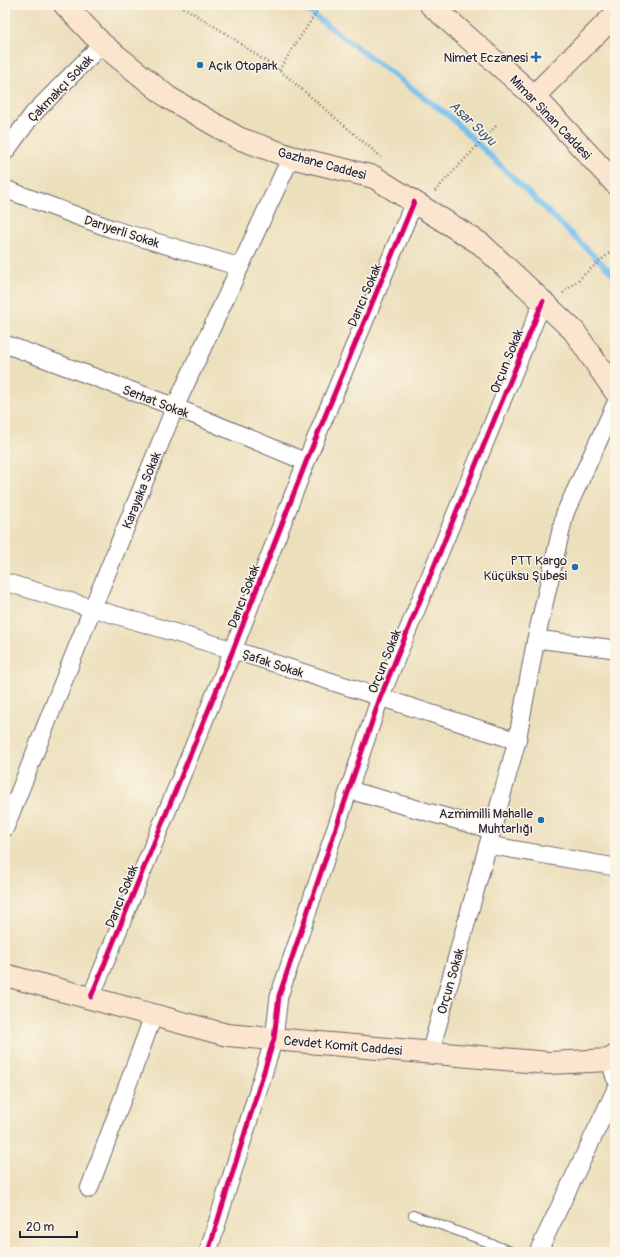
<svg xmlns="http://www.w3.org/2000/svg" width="620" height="1257" viewBox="0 0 620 1257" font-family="Pangolin,sans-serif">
  <rect width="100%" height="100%" fill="#fcf5e5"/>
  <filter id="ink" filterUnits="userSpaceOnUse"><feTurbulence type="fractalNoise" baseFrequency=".025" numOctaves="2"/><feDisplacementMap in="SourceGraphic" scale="8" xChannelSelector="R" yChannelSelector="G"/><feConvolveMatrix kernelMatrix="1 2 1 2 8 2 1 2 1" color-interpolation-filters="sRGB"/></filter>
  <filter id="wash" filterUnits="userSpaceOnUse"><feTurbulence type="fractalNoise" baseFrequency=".012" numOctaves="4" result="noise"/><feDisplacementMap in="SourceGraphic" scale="16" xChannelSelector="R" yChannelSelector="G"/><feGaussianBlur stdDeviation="0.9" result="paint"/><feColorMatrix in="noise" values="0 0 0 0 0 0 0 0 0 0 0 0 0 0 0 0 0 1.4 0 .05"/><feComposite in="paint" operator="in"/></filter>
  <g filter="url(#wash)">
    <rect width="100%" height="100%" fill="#ecdfbc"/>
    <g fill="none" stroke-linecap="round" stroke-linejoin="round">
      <polyline stroke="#75c1ef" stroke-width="5.5" points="300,5 449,116 615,276"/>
    </g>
  </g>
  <g filter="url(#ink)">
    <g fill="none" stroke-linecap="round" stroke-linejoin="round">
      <g stroke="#696468" stroke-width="10">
        <polyline id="lane" points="413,1215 514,1252"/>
      </g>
      <g stroke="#696468" stroke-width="19">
        <g id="street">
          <polyline points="5,152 33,114 102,44"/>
          <polyline points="5,189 112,229 240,267"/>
          <polyline points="5,344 175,407 306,462"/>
          <polyline points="5,582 233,650 517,741"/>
          <polyline points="536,639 615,649"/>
          <polyline points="349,790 492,830"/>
          <polyline points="5,828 93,607 175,407 291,157"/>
          <polyline points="488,845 615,867"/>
          <polyline points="91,997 233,650 306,462 414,202"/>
          <polyline points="430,1053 517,741 536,639 565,513 615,405"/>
          <polyline points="610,1060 615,1078"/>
          <polyline points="89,1189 154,1014"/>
          <polyline points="208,1252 274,1039 279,996 380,698 543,301"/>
          <polyline points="538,1252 615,1091"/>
        </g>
      </g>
      <g stroke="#696468" stroke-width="24">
        <g id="secondary">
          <polyline points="65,5 102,44 169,98 238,138 291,157 374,177 481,244 574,331 615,391"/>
          <polyline points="431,5 534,96 615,183"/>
          <polyline points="534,96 615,15"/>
          <polyline points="5,975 227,1035 549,1063 610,1060 615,1056"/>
        </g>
      </g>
      <g stroke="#696468" stroke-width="2.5" stroke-dasharray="1 3" stroke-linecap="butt">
        <polyline points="180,5 225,33 284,74 381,157"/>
        <polyline points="279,70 321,5"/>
        <polyline points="435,191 496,126"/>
        <polyline points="563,293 615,248"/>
      </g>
      <use href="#lane" stroke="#fff" stroke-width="8"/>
      <use href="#street" stroke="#fff" stroke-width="17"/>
      <use href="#secondary" stroke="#fbe5cf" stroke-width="22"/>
      <g stroke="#fcf5e5" stroke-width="8">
        <g id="cycleway">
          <polyline points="91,997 233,650 306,462 414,202"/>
          <polyline points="208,1252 274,1039 279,996 380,698 543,301"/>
        </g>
      </g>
      <use href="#cycleway" stroke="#d6006c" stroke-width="5"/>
    </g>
  </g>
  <g fill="#1f6fb2" stroke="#fcf5e5" stroke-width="1.5">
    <path d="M534 51h4v4h4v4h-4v4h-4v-4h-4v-4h4z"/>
    <circle cx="200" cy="65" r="4"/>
    <circle cx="575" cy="567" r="4"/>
    <circle cx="541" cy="820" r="4"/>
  </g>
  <g text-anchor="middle" stroke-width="3" stroke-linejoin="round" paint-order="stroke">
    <g font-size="13" fill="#22223b" stroke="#fcf5e5" text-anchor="end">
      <text x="528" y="62">Nimet Eczanesi</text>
      <text x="208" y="70" text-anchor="start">Açık Otopark</text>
      <text x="567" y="565">PTT Kargo<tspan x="567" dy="15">Küçüksu Şubesi</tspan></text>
      <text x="533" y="818">Azmimilli Mahalle<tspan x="533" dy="15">Muhtarlığı</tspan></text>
    </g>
    <g font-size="13" fill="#22223b" stroke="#fcf5e5">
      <text transform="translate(60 88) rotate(-46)" y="5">Çakmakçı Sokak</text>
      <text transform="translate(551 117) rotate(46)" y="5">Mimar Sinan Caddesi</text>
      <text transform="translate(322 163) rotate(15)" y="5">Gazhane Caddesi</text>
      <text transform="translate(122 231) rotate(18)" y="5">Darıyerli Sokak</text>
      <text transform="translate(364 295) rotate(-67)" y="5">Darıcı Sokak</text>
      <text transform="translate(506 361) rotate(-68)" y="5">Orçun Sokak</text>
      <text transform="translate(156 401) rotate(21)" y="5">Serhat Sokak</text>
      <text transform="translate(141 490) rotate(-68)" y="5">Karayaka Sokak</text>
      <text transform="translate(243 596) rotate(-69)" y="5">Darıcı Sokak</text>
      <text transform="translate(384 661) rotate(-68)" y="5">Orçun Sokak</text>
      <text transform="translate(273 663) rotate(18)" y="5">Şafak Sokak</text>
      <text transform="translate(121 896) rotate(-68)" y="5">Darıcı Sokak</text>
      <text transform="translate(450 981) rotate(-74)" y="5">Orçun Sokak</text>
      <text transform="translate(343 1045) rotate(5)" y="5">Cevdet Komit Caddesi</text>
    </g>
    <g font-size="14" font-style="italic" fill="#3f5a7a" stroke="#fcf5e5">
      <text transform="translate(473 123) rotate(43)" y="5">Asar Suyu</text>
    </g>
  </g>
  <rect width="620" height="1257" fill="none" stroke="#fcf5e5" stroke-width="20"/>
  <path d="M20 1231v6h57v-6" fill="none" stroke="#22223b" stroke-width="2"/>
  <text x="26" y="1231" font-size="12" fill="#22223b" stroke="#fcf5e5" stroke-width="3" paint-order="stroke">20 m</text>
</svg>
